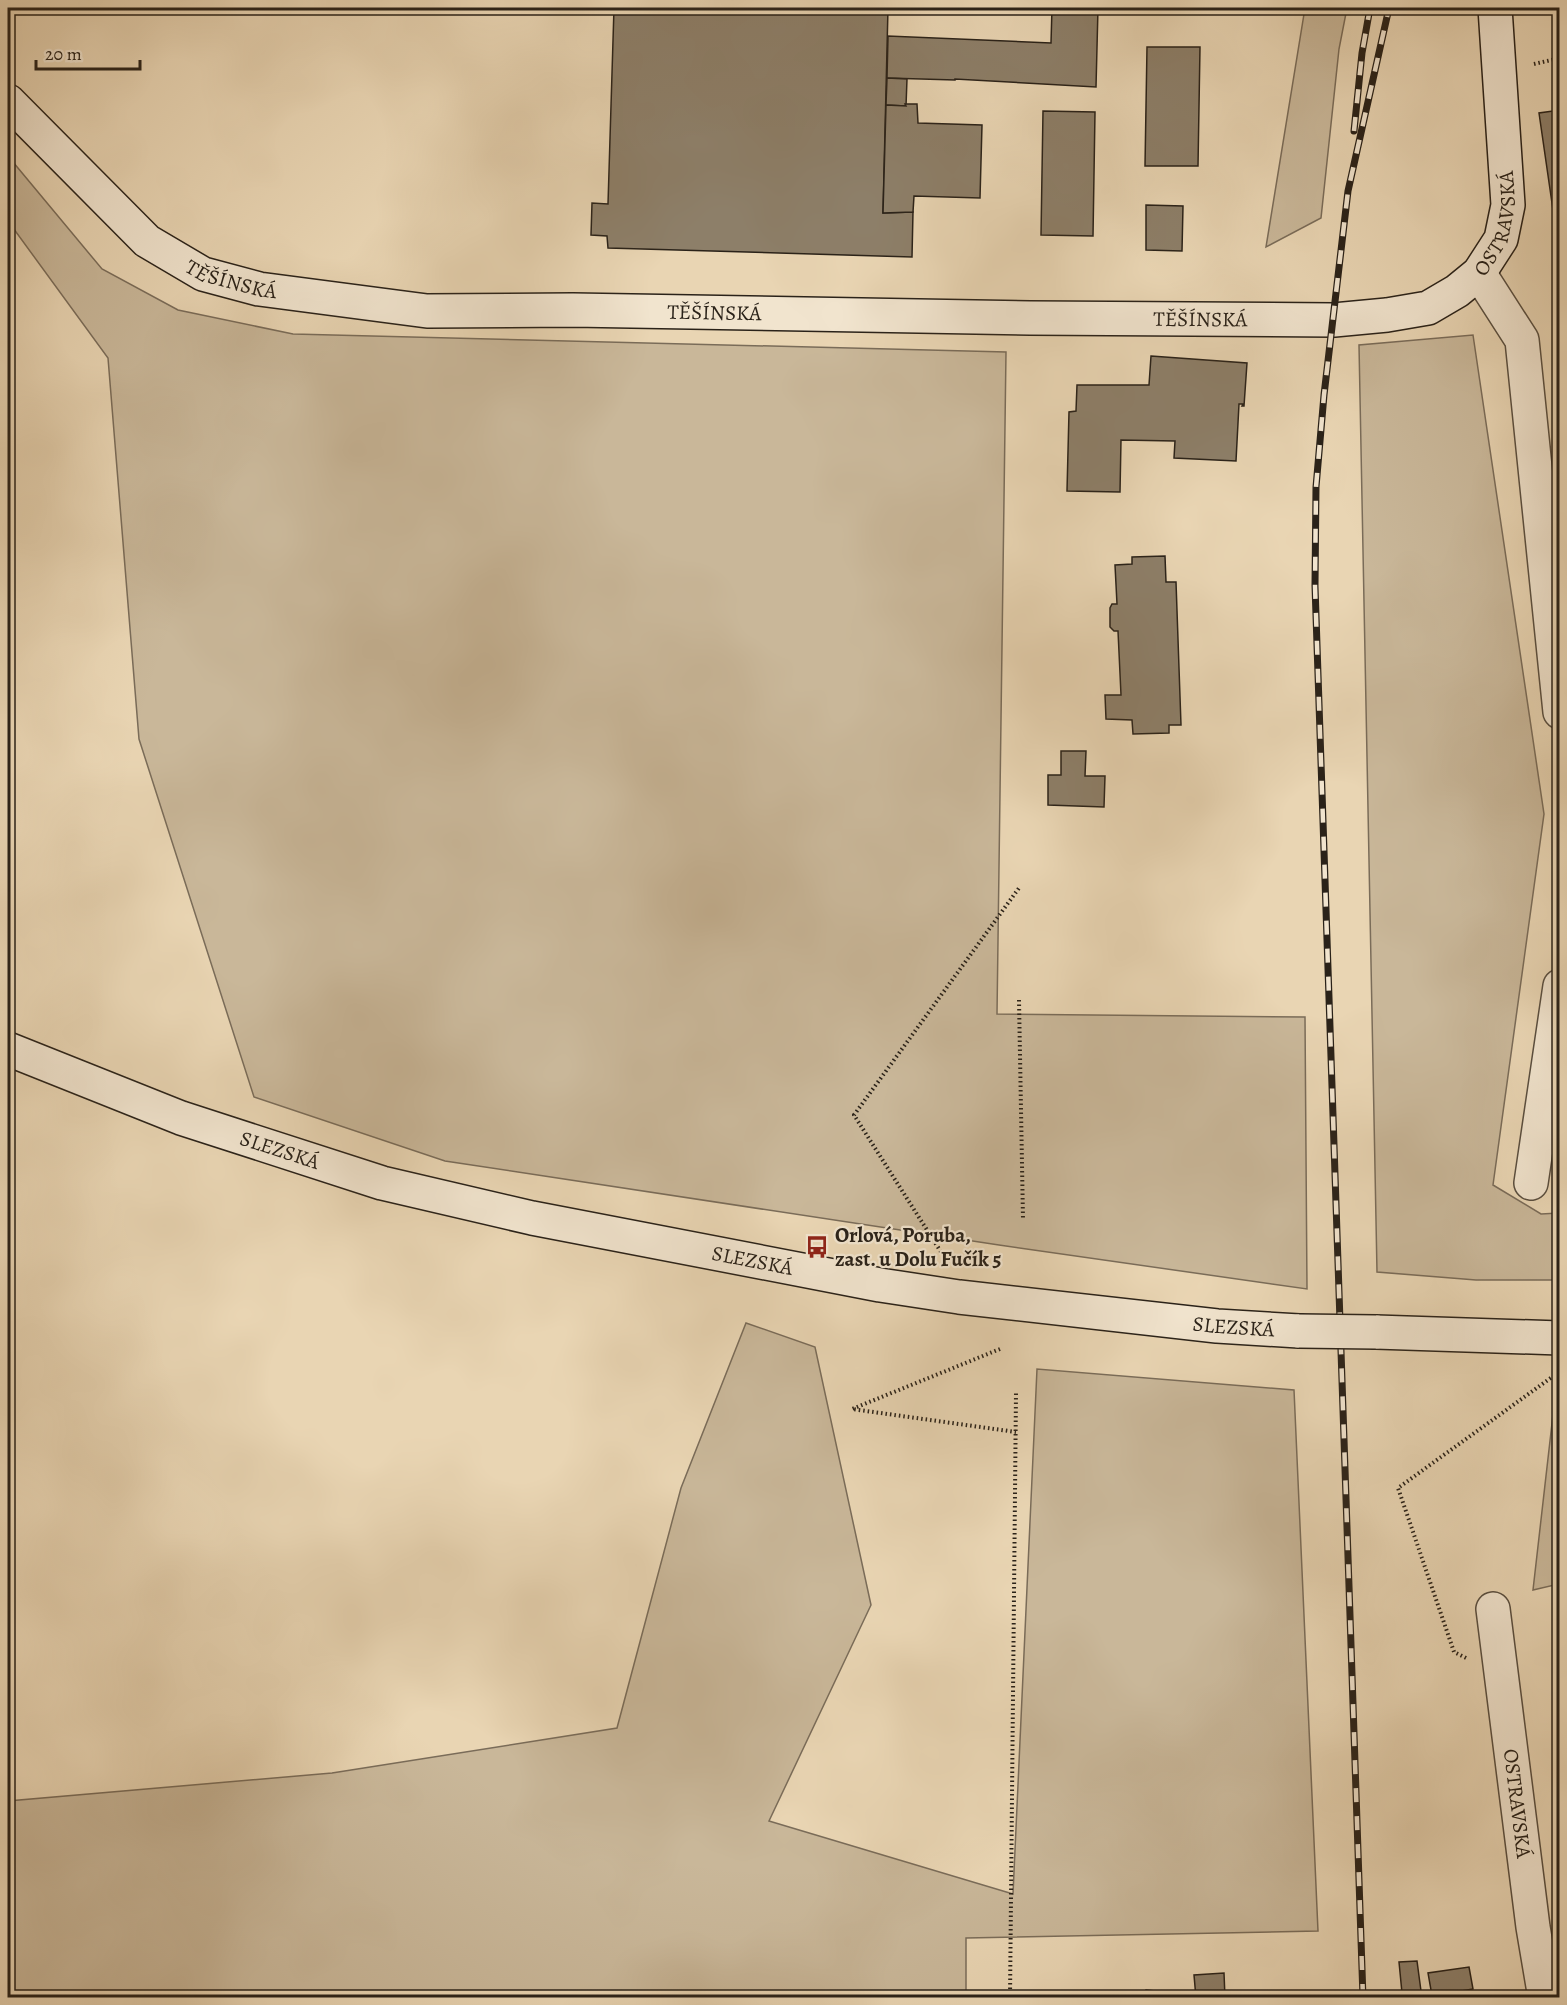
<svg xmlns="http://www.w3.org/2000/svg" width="1567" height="2005" viewBox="0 0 1567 2005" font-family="Alegreya,serif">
  <rect width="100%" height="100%" fill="#e9d5b3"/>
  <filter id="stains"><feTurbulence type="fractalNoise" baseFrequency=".00333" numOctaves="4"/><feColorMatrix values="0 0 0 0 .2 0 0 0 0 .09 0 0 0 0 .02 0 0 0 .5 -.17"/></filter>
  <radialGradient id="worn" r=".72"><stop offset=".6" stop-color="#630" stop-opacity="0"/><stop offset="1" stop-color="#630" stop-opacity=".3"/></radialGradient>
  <g fill="#c9b799" stroke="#7a6c59" stroke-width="1.5">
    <polygon points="1305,8 1347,8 1339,49 1321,218 1266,247"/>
    <polygon points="8,156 102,269 178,310 293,334 1006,352 997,1014 1305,1017 1307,1289 999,1245 445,1161 254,1097 139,739 108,358 8,221"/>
    <polygon points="1473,335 1544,814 1493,1185 1541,1214 1559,1213 1559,1280 1476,1280 1377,1272 1359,345"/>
    <polygon points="746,1323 815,1347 871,1605 769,1821 1013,1894 1037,1369 1294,1390 1318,1931 966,1938 966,1997 8,1997 8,1801 332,1773 617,1728 681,1488"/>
    <polygon points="1555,1397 1560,1397 1559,1584 1533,1590"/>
  </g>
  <g fill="#8d7f69" stroke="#2a2219" stroke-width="1.5">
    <polygon points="614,8 888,8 883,213 913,212 912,257 608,248 607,236 591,235 592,203 608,204"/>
    <polygon points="1052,8 1098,8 1096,87 955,79 955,80 887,78 888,36 1051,43"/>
    <polygon points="1147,47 1200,47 1198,166 1145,166"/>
    <polygon points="887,78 907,79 906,106 886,105"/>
    <polygon points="905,104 917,104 918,123 982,125 980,198 914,196 913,212 883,213 886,105 906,106"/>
    <polygon points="1560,110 1560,216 1554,217 1539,113"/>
    <polygon points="1043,111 1095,112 1093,236 1041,235"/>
    <polygon points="1146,205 1183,206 1182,251 1146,250"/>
    <polygon points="1151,356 1247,363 1244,406 1242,406 1243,404 1239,404 1236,461 1174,458 1175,441 1121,440 1120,492 1067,491 1069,412 1076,411 1077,385 1149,385"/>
    <polygon points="1165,556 1166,582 1176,582 1181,725 1169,725 1169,733 1133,734 1132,720 1106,719 1105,695 1121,695 1118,631 1114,631 1110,627 1110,608 1112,604 1117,604 1115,565 1132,564 1132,557"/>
    <polygon points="1061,751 1086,751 1085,776 1105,776 1104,807 1048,805 1048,775 1061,775"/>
    <polygon points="1417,1961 1421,1991 1402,1993 1399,1962"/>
    <polygon points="1469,1967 1473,1989 1432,1996 1428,1973"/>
    <polygon points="1224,1973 1225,1998 1196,1998 1194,1975"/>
    <polygon points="1146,1990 1183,1994 1182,1998 1145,1998"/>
  </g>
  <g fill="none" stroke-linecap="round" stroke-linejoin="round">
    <g stroke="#5a4f40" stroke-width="36">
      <g id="street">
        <polyline points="1479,273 1522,340 1560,712"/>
        <polyline points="1531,1183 1560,986"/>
        <path id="s1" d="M1493,1609L1533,1927L1545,1998"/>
      </g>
    </g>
    <g stroke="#2a2219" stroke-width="36">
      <g id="secondary">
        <path id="s2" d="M8,101L147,241L203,274L259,289L427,311L573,310L1030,318L1334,320L1387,315L1428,308L1457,291L1479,273L1501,239L1508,205L1495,8"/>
        <path id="s3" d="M8,1049L181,1118L382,1183L532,1218L880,1285L959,1297L1217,1326L1299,1331"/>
        <polyline points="1376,1332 1560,1338"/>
      </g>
    </g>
    <g stroke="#2a2219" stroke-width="4" stroke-dasharray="1.5 3" stroke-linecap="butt">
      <polyline points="1534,64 1560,58"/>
      <polyline points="1019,1000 1023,1219"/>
      <polyline points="941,1252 854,1115 1019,888"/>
      <polyline points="1000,1349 852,1409 1016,1432"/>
      <polyline points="1466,1658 1454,1652 1398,1488 1559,1372"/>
      <polyline points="1010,1998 1016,1392"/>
    </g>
    <use href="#street" stroke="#f1e4ce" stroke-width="33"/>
    <use href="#secondary" stroke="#f1e4ce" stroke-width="33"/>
    <g stroke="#2a2219" stroke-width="7">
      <g id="rail">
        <polyline points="1354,131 1362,53 1370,8"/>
        <polyline points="1363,1998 1315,586 1316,487 1324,395 1348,191 1389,8"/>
      </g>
    </g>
    <use href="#rail" stroke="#f1e4ce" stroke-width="4.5" stroke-dasharray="14" stroke-linecap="butt"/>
    <g stroke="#2a2219" stroke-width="36" stroke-linecap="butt">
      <polyline id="secondary-bridge" points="1299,1331 1376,1332"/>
    </g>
    <use href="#secondary-bridge" stroke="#f1e4ce" stroke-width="33"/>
  </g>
  <defs>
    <g id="bus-bare" transform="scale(1.8)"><path d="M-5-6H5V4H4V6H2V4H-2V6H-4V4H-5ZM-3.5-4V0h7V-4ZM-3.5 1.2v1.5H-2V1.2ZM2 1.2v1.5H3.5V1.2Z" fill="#8f2418" stroke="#f1e4ce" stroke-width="2.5" paint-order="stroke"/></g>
  </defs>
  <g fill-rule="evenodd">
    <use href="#bus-bare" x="817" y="1247"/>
  </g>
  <g text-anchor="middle" stroke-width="4.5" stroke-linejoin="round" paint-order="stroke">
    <g font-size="21" fill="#2a2219" stroke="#f1e4ce">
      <text dy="7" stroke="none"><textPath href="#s2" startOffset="1608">OSTRAVSKÁ</textPath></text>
      <text dy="7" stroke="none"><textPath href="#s2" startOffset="291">TĚŠÍNSKÁ</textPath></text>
      <text dy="7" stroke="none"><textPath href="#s2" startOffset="777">TĚŠÍNSKÁ</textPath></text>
      <text dy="7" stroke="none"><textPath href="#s2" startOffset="1263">TĚŠÍNSKÁ</textPath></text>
      <text dy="7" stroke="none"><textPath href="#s3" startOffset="290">SLEZSKÁ</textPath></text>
      <text dy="7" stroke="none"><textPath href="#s3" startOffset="776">SLEZSKÁ</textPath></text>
      <text dy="7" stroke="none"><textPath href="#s3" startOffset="1262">SLEZSKÁ</textPath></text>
      <text dy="7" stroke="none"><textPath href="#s1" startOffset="196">OSTRAVSKÁ</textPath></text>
    </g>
    <g font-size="21" font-weight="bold" fill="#2a2219" stroke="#f1e4ce" text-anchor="start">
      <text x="835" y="1242">Orlová, Poruba,<tspan x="835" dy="24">zast. u Dolu Fučík 5</tspan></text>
    </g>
  </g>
  <rect width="1567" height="2005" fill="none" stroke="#e9d5b3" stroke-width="30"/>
  <rect x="9" y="9" width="1549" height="1987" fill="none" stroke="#2a2219" stroke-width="3"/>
  <rect x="15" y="15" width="1537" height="1975" fill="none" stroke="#2a2219" stroke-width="1.5"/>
  <path d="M36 60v9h104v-9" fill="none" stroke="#2a2219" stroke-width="3"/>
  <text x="45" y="60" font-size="18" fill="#2a2219" stroke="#f1e4ce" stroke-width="4.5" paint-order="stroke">20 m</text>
  <rect width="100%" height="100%" filter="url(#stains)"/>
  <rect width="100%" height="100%" fill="url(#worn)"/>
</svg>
